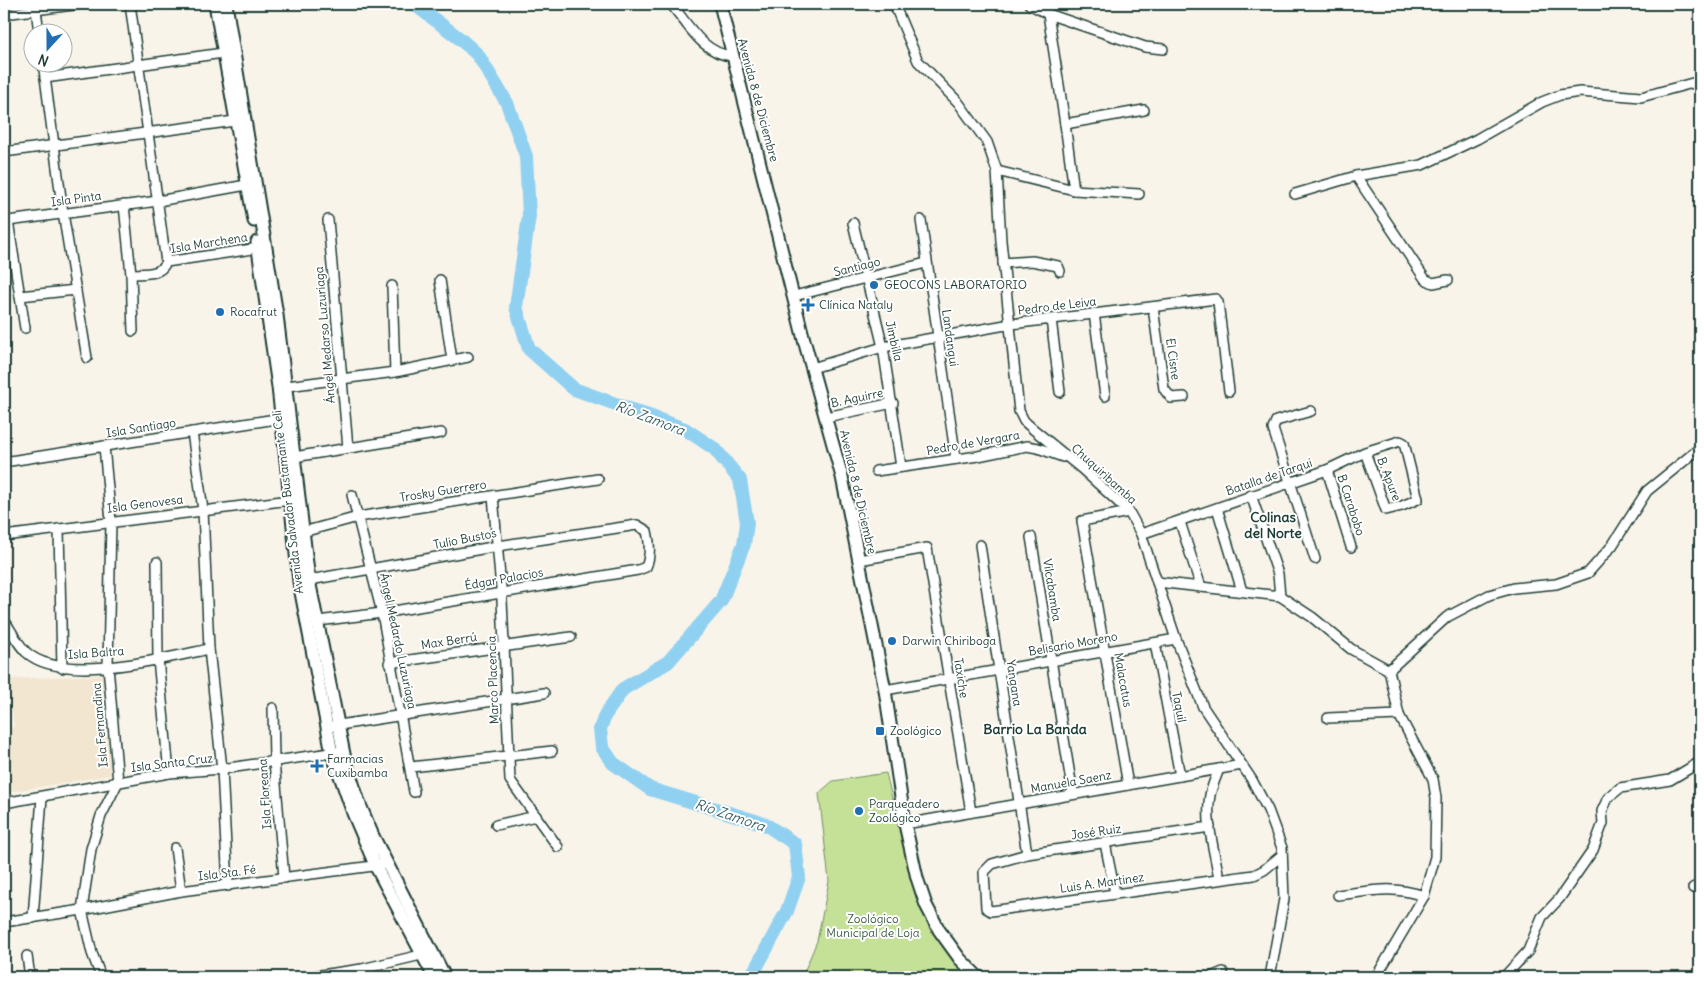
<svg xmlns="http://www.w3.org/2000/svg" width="1704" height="981" viewBox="0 0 1704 981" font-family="Delius,sans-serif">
  <rect width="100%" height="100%" fill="#f9f4ea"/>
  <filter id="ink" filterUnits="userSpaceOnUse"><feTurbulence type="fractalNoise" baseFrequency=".02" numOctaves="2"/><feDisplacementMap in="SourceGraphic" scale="10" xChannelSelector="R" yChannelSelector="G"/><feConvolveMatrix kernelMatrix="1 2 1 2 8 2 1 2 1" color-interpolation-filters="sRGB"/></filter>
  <g filter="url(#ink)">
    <polygon fill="#f2e6d1" points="103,675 111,775 4,793 4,728 14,727 8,679"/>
    <polygon fill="#c5e097" stroke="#728e66" points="886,773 916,898 932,930 967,977 802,977 817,941 829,881 819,793 833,781"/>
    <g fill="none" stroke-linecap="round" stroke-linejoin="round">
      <polyline stroke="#90d1f1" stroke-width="14" points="414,4 459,38 478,55 507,103 526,156 529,216 516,307 529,349 574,389 685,429 715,449 740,480 747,523 744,544 721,601 668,662 623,689 605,715 600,729 602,747 613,763 650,789 765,824 795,844 799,877 787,911 751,977"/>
      <g stroke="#1f3d34" stroke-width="12">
        <g id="minor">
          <polyline points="130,4 166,262 259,248"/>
          <path d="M671,4C688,24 703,54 732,56"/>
          <polyline points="894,4 918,61 958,102 987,142 997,171 1001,241 1019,411 1024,421 1033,429 1082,469 1129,512 1141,534 1176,639 1203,707 1252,780 1268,810 1282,848 1284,899 1270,977"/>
          <polyline points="1029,4 1048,14 1065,124 1144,110"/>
          <polyline points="36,10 39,32"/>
          <polyline points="4,14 81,4"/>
          <polyline points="1048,14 1145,47 1163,49"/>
          <polyline points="43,62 63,213 87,358"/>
          <polyline points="45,78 223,53"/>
          <polyline points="1065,124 1074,190"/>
          <polyline points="4,152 235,121"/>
          <polyline points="997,171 1074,190 1139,194"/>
          <polyline points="1356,176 1425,279 1433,283 1448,280"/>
          <polyline points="1295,194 1356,176 1422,165 1477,139 1542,102 1560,95 1580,92 1641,97 1700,81"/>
          <polyline points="124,205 131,274 133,331"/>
          <polyline points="328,220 348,448"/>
          <polyline points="921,220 956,459"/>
          <polyline points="853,223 883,347 901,467"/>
          <polyline points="1003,263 1032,261 1058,266 1060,271"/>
          <path d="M131,274C145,273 160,276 166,262"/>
          <polyline points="440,280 452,360"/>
          <polyline points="392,286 395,372"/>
          <polyline points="20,296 76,290"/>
          <polyline points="794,296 926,263"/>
          <polyline points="1153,307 1164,389 1171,398 1184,397"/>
          <polyline points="1094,313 1105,396"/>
          <polyline points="1051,319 1060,392"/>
          <polyline points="25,328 8,221 158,201 252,184"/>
          <polyline points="812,368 883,347 1011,324 1216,299 1218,302 1229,391"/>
          <polyline points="287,386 395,372 468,357"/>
          <polyline points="1311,411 1276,421 1273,429 1315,559"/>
          <polyline points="826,417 893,403"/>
          <polyline points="192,432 203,510 209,649 222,769 228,886"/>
          <polyline points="288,458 441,433"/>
          <polyline points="4,462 282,418"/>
          <polyline points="1327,470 1351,547"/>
          <polyline points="876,471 978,456 1027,446 1038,448 1063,457"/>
          <polyline points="352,495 382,613 414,792"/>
          <polyline points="1251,495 1278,574 1280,596"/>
          <polyline points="493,496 502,600 510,780 558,847"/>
          <polyline points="1217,508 1242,591"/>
          <polyline points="1180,522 1201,587"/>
          <polyline points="59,529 62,668"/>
          <polyline points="299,533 358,517 598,479"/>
          <polyline points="1141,534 1327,470 1365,452 1400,441 1404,443 1418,499 1402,506 1386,510 1365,452"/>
          <polyline points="4,536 290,500"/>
          <polyline points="1031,537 1073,794"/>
          <polyline points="980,545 1027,854"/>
          <polyline points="859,560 927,548 971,812"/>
          <polyline points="157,562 158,659 169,773"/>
          <path d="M304,581L498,546L637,525L647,531C650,543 651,555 646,567L638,570L382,613L318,621"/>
          <polyline points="1157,582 1280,596 1312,617 1351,649 1389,670"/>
          <path d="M4,620C11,630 17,643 26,652C61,685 166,658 209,649"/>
          <polyline points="1155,643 1180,776"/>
          <polyline points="389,663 571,637"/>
          <polyline points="885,690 1176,639"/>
          <polyline points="273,708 274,761 284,878"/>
          <polyline points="1328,718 1399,715"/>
          <polyline points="333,726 544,693"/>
          <polyline points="411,767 552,751"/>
          <path d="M1219,769C1216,777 1212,786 1210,795C1205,823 1215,852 1219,879"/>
          <polyline points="1128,785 1082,521 1129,512"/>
          <polyline points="4,803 169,773 222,769 337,752"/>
          <polyline points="905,824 1242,765"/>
          <polyline points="496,825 536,816"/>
          <polyline points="1210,827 1027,854 992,864 984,872 986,908 991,911 1254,875 1264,870 1282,855"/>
          <polyline points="1105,843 1115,893"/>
          <polyline points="175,848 181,891"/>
          <polyline points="1693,888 1700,884"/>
          <path d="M1338,895C1372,891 1391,885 1424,896"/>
          <polyline points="33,918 42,797"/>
          <polyline points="4,922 82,910 181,891 381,865"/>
          <polyline points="27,956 30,977"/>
          <polyline points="101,977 92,953 82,910 91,849 101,816 118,782 108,666 111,521 104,446"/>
          <polyline points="307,977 362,969 421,955"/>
          <polyline points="1211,977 1223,972"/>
          <polyline points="1376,977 1424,896 1435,857 1436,798 1433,779 1399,715 1389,670 1447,617 1489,595 1514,588 1556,584 1588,573 1612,546 1647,491 1700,448"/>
          <polyline points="1504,977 1528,951 1542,917 1559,899 1593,850 1603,823 1602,811 1608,798 1620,788 1670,780 1700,762"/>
        </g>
      </g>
      <g stroke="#1f3d34" stroke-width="15">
        <g id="major">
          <polyline points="215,4 254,221"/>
          <polyline points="226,4 277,315 309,580 345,759 360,805 373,836 445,977"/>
          <polyline points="720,4 804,340 842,477 885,690 905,824 917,878 926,905 939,930 960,959 978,977"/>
          <polyline points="257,242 278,387 299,582 332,753 353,813 376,867 434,977"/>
        </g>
      </g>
      <use href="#minor" stroke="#fff" stroke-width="9"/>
      <use href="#major" stroke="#fff" stroke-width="11"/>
    </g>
  </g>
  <g fill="#1f6fb2" stroke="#fff" stroke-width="2">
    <circle cx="874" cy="285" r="5"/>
    <path d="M805.5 297.5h5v5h5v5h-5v5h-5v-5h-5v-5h5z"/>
    <circle cx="220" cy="312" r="5"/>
    <circle cx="892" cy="641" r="5"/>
    <rect x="875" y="726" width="10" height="10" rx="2.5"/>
    <path d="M314.5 758.5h5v5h5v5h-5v5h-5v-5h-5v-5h5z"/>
    <circle cx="859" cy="811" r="5"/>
  </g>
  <g text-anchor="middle" stroke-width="4" stroke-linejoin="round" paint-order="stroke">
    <g font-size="12" fill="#1f3d34" stroke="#fff">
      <text transform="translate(758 100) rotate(75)" y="4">Avenida 8 de Diciembre</text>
      <text transform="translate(76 199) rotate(-8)" y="4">Isla Pinta</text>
      <text transform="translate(209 243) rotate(-9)" y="4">Isla Marchena</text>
      <text transform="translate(857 267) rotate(-14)" y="4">Santiago</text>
      <text transform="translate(1057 306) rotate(-7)" y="4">Pedro de Leiva</text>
      <text transform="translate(325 335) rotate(-95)" y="4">Ángel Medarso Luzuriaga</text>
      <text transform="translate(950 338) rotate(82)" y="4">Landangui</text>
      <text transform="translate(894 341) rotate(77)" y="4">Jimbilla</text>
      <text transform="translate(1173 359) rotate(82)" y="4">El Cisne</text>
      <text transform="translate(857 398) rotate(-12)" y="4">B. Aguirre</text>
      <text transform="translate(141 428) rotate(-9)" y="4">Isla Santiago</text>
      <text transform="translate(973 443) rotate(-10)" y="4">Pedro de Vergara</text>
      <text transform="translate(1104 474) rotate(42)" y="4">Chuquiribamba</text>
      <text transform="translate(1269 477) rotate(-19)" y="4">Batalla de Tarqui</text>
      <text transform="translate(1389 479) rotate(69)" y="4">B. Apure</text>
      <text transform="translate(443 491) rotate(-9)" y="4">Trosky Guerrero</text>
      <text transform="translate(858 492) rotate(77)" y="4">Avenida 8 de Diciembre</text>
      <text transform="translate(288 502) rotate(-97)" y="4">Avenida Salvador Bustamante Celi</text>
      <text transform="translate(145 504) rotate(-7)" y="4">Isla Genovesa</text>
      <text transform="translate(1351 505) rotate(72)" y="4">B Carabobo</text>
      <text transform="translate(465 539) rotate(-11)" y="4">Tulio Bustos</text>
      <text transform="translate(504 579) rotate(-10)" y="4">Édgar Palacios</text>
      <text transform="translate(1052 590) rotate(81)" y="4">Vilcabamba</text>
      <text transform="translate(398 641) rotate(78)" y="4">Ángel Medardo Luzuriaga</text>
      <text transform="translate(449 641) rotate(-9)" y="4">Max Berrú</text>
      <text transform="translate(1073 644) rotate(-10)" y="4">Belisario Moreno</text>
      <text transform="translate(96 653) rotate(-4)" y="4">Isla Baltra</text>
      <text transform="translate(961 678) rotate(81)" y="4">Taxiche</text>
      <text transform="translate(493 680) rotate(-92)" y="4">Marco Placencia</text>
      <text transform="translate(1123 680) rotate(80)" y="4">Malacatus</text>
      <text transform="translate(1014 683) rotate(81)" y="4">Yangana</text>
      <text transform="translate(1179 707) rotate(79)" y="4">Taquil</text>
      <text transform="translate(100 725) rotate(-95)" y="4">Isla Fernandina</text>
      <text transform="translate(172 763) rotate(-7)" y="4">Isla Santa Cruz</text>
      <text transform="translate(1071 782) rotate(-10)" y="4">Manuela Saenz</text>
      <text transform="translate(265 794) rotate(-94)" y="4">Isla Floreana</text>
      <text transform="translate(1096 832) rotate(-8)" y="4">José Ruiz</text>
      <text transform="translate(227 873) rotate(-7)" y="4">Isla Sta. Fé</text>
      <text transform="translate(1102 883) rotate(-8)" y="4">Luis A. Martinez</text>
    </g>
    <g font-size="12" fill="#1f3d34" stroke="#fff" text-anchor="start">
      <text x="884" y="289">GEOCONS LABORATORIO</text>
      <text x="819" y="309">Clínica Nataly</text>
      <text x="230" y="316">Rocafrut</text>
      <text x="902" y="645">Darwin Chiriboga</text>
      <text x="890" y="735">Zoológico</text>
      <text x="327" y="763">Farmacias<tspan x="327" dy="14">Cuxibamba</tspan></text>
      <text x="869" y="808">Parqueadero<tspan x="869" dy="14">Zoológico</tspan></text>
    </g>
    <g font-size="12" fill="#405e48" stroke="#fff">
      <text x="873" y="923">Zoológico<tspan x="873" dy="14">Municipal de Loja</tspan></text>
    </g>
    <g font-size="14" font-style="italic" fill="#3b6263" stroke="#fff">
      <text transform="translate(650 418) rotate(21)" y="5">Río Zamora</text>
      <text transform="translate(730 815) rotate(19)" y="5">Río Zamora</text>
    </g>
    <g font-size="14" font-weight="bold" fill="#1f3d34" stroke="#fff">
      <text x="1273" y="522">Colinas<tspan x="1273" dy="16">del Norte</tspan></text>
      <text x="1035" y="734">Barrio La Banda</text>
    </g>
  </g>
  <rect width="1704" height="981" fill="none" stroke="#fff" stroke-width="20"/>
  <rect x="10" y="10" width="1684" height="961" fill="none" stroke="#1f3d34" stroke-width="2" filter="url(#ink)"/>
  <g transform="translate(48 48) rotate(201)"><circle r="24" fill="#ffffff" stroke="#a5b1ae"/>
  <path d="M0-4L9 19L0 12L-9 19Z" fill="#1f6fb2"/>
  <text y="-8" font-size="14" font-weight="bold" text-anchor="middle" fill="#1f3d34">N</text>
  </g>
</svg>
